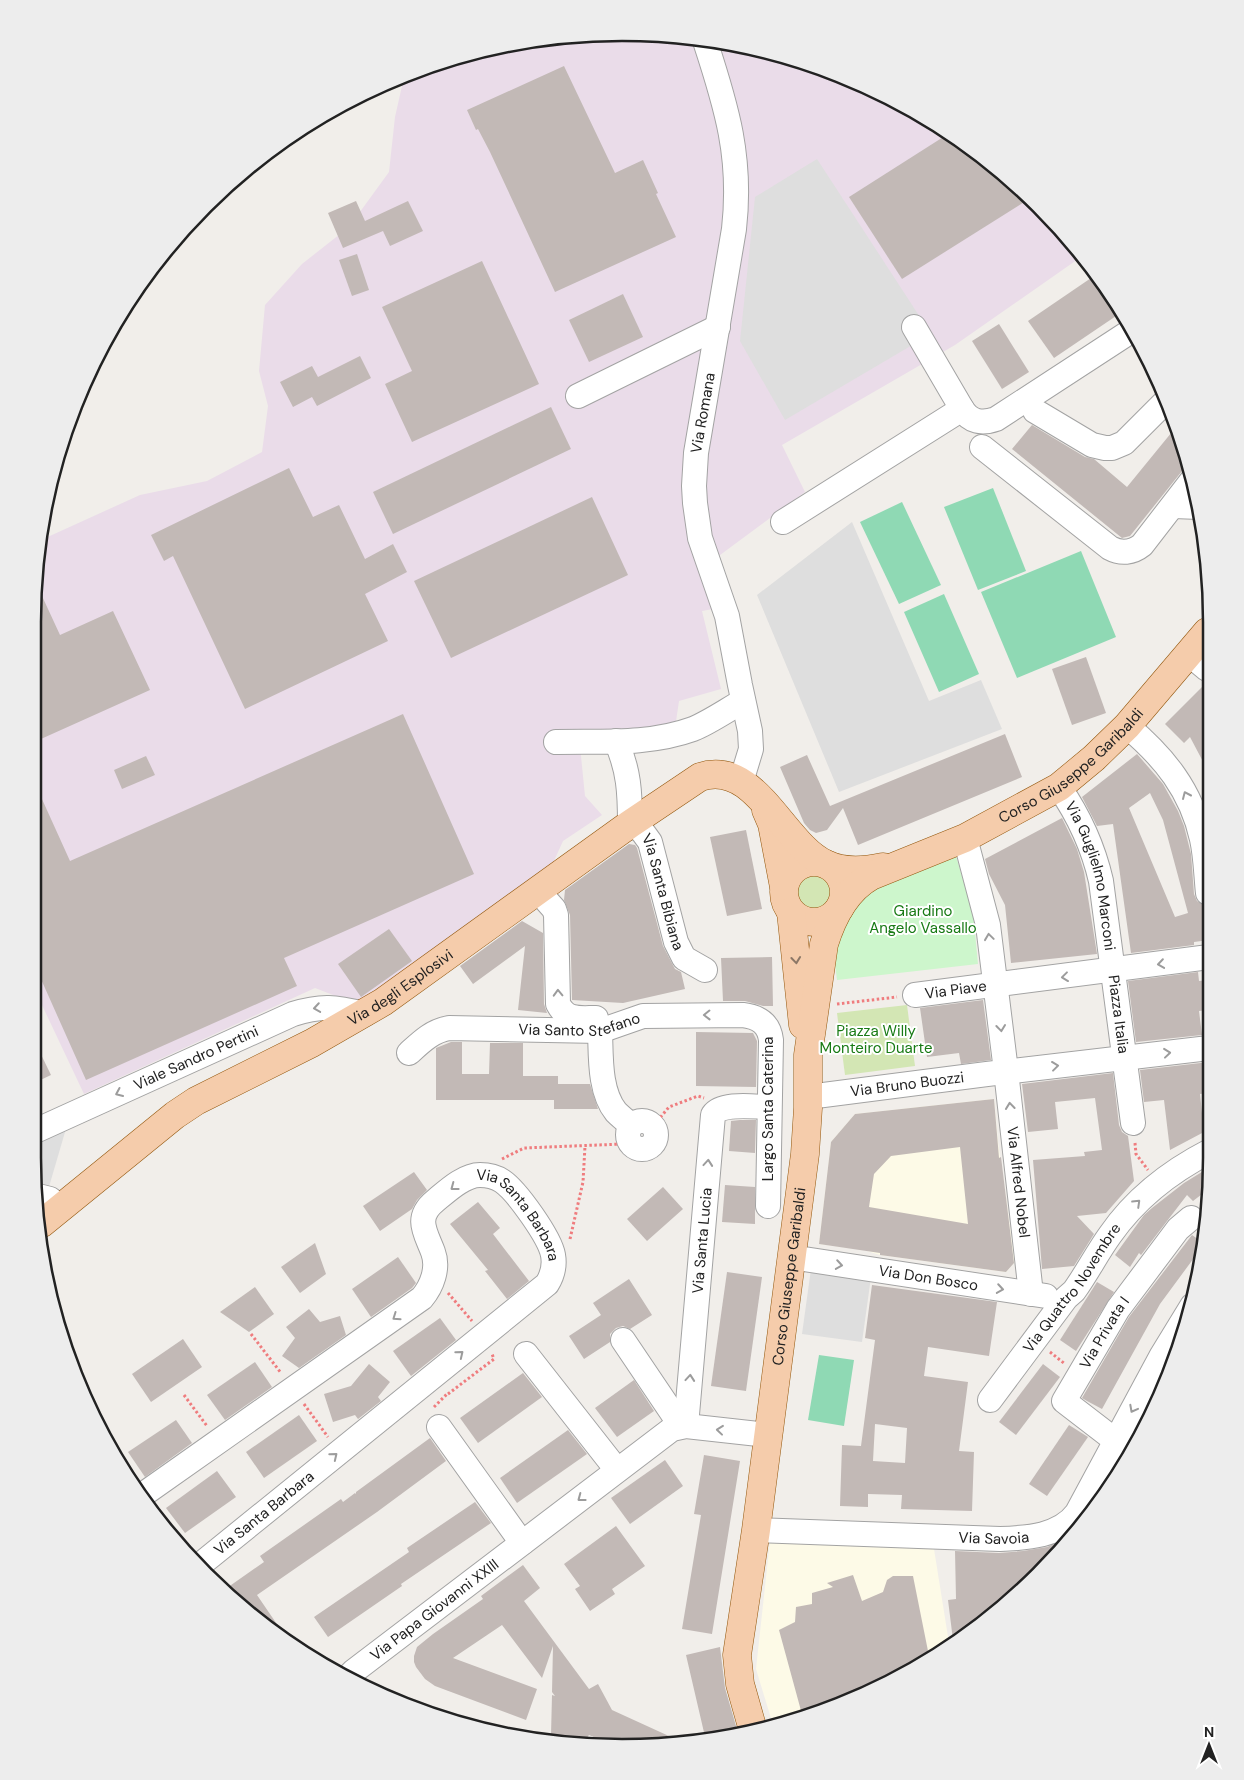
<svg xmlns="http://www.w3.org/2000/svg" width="1244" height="1780" viewBox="0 0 1244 1780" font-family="'DM Sans',sans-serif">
  <rect width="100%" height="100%" fill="#f1eeea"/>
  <polygon fill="#eadce9" points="660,34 774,53 882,93 981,154 1065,233 1081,257 955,345 782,445 805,492 716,558 718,608 702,611 721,689 679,701 675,728 580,746 585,796 602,815 563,841 553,863 359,1005 315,988 84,1094 33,986 33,622 41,540 140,495 207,481 262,452 268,406 259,371 265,305 302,264 349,227 389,172 395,117 404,77 432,64 545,38"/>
  <g fill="#fdfae7">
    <polygon points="994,1099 998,1142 1015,1262 1006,1272 880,1255 864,1250 819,1244 831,1142 855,1114"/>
    <polygon points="770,1541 934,1549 949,1643 882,1687 811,1716 773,1725 756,1669"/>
  </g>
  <g fill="#d3e6b4">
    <circle cx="814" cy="892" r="19"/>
    <polygon points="907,1005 915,1066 845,1075 837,1013"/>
  </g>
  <polygon fill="#cdf6cc" points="955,853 973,912 978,964 837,980 833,948 859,896"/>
  <g fill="#8fd9b4">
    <polygon points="993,488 1026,571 978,590 944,507"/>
    <polygon points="902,502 941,585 899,604 860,522"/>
    <polygon points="1081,551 1116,637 1017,678 981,592"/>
    <polygon points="944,594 979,674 939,692 904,612"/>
    <polygon points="819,1355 854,1360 844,1426 808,1420"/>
  </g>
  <g fill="#dedede">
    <polygon points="817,159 931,334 785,420 740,341 755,197"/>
    <polygon points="852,522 929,701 981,680 1002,729 839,792 757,595"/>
    <polygon points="70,1115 46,1197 38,1198 33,1158 33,1131"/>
    <polygon points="811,1269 871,1277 862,1342 802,1334"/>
  </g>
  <g fill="#c2b9b6" fill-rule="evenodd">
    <polygon points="564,66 615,173 643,160 658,193 656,194 676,237 555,292 490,152 478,129 476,130 467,110"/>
    <polygon points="948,134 981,154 1029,199 902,279 849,197"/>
    <polygon points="356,201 365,221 408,201 423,231 390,246 383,231 343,248 328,213"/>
    <polygon points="357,254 369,290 352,296 339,260"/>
    <polygon points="482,261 539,384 412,442 385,384 412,371 382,307"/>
    <polygon points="1094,276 1119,314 1054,358 1028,321"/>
    <polygon points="623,294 643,337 589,362 569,320"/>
    <polygon points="999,324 1029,372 1002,389 972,341"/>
    <polygon points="360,356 371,378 317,406 312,397 293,407 280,382 312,366 318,377"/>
    <polygon points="551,407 571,449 393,534 373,492"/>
    <polygon points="1032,425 1085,457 1094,459 1127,487 1176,427 1189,464 1182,471 1130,536 1122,538 1012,449"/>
    <polygon points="289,468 313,517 339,505 365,559 393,544 407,572 365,594 388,641 245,709 173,556 164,561 151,535"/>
    <polygon points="592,497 628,575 451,658 414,581"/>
    <polygon points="36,583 60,635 113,611 150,690 32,743 32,622"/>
    <polygon points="1086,657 1106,713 1072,725 1052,669"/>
    <polygon points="1207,682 1207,702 1208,771 1190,737 1184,743 1165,724"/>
    <polygon points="403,714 474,874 284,958 297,986 86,1080 32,959 32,777 70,861"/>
    <polygon points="1005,734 1022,777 858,845 843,808 827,830 816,833 810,830 804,823 780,767 807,755 830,806"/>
    <path d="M1137,754L1163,784L1178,811L1184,826L1191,854L1194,894L1197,901L1205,906L1209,940L1194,942V945L1131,953L1113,824L1097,826L1082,797ZM1150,793L1163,820L1188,913L1175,917L1129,808Z"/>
    <polygon points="146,756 155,775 122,789 114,770"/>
    <polygon points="1062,818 1077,849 1084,872 1097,954 1011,963 1005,905 989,874 985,859"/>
    <polygon points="746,830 762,909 727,916 710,837"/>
    <polygon points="629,844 635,845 637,848 663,946 675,969 681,972 685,989 623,1003 572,1000 570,915 564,900 565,890"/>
    <polygon points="522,921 543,933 544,1004 547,1013 518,1010 525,946 473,984 460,966"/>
    <polygon points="389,929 412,961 361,997 338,964"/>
    <polygon points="772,957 773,1006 763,1006 745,1001 723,1001 721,958"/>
    <polygon points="1198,972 1199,981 1209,980 1209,1010 1199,1011 1202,1035 1136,1042 1128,981"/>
    <polygon points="983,1000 991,1060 961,1064 959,1053 927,1057 920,1008"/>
    <polygon points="696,1032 753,1033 757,1041 756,1087 696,1086"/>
    <polygon points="32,1036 51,1075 32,1084"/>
    <polygon points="451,1042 462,1042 462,1074 489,1074 490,1043 523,1043 523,1076 558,1076 558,1084 590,1084 598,1109 554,1109 554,1100 436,1100 436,1048"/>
    <polygon points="1209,1062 1210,1093 1200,1094 1204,1132 1170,1150 1164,1100 1144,1102 1140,1070"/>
    <polygon points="1113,1073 1119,1125 1122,1132 1128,1136 1134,1181 1106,1213 1077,1216 1094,1234 1074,1266 1042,1269 1033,1160 1085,1156 1084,1152 1102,1150 1095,1098 1055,1102 1058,1129 1028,1132 1022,1084"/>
    <path d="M994,1099L999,1158L1001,1157L1014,1263L1006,1272L880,1255V1253L819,1244L831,1142L855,1114ZM960,1147L968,1224L869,1207L874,1174L891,1156Z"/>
    <polygon points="740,1120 756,1120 755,1153 729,1151 731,1121"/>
    <polygon points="1210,1167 1210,1188 1193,1201 1187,1195 1141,1255 1139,1253 1130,1267 1115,1255 1144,1215 1152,1208 1184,1183"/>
    <polygon points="414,1172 427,1190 417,1200 412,1209 380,1231 363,1206"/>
    <polygon points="725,1185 755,1187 755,1224 722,1222"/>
    <polygon points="663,1187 683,1209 647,1241 627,1219"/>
    <polygon points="478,1202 500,1228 493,1234 529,1281 507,1299 485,1271 488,1270 450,1224"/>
    <polygon points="1192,1235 1202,1242 1202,1247 1160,1304 1102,1409 1087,1401 1082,1398 1129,1317"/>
    <polygon points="315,1243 326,1274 300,1293 281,1267"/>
    <polygon points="398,1257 416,1283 412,1288 371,1317 352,1289"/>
    <polygon points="727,1272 762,1277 746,1391 711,1386"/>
    <polygon points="629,1279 652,1315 630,1329 623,1326 616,1328 610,1334 610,1342 584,1359 569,1336 601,1315 593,1303"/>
    <polygon points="1097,1282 1114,1292 1076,1351 1060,1340"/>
    <path d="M872,1285L997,1302L989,1356L928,1347L924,1376L968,1382L959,1451L974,1452L972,1511L901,1509L902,1495L868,1494V1507L840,1506L842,1445L861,1446L875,1340L865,1338ZM875,1424L907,1428L905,1463L873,1461Z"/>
    <polygon points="255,1287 274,1314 249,1332 220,1312"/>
    <polygon points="309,1309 320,1322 340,1316 346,1335 299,1368 282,1356 295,1338 286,1327"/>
    <polygon points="440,1318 456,1340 411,1376 393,1351"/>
    <polygon points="183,1339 202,1367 151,1402 132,1374"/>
    <polygon points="255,1362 272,1387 225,1420 207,1395"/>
    <polygon points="369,1364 390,1382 378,1397 381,1401 358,1419 355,1415 333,1422 324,1394 351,1386"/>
    <polygon points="1043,1364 1060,1377 1016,1435 999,1422"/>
    <polygon points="523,1373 542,1397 478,1443 460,1418"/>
    <polygon points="634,1380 654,1411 617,1437 595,1408"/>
    <polygon points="299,1415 317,1441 264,1478 246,1452"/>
    <polygon points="176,1420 192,1443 145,1477 128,1452"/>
    <polygon points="1069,1425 1088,1437 1047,1496 1029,1484"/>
    <polygon points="568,1430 587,1454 517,1503 500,1478"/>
    <polygon points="430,1438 446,1461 377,1512 257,1595 285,1636 284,1637 234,1601 224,1590 264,1562 260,1556 341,1499 343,1502 355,1493 356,1494 356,1492"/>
    <polygon points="704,1455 740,1461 712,1634 682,1629 701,1515 694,1514"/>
    <polygon points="665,1460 683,1486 630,1524 611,1498"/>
    <polygon points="217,1471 236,1497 185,1533 166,1508"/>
    <polygon points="475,1502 491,1523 401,1584 402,1586 328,1637 314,1617 409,1552 407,1548"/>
    <polygon points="616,1526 645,1566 612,1589 615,1594 590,1611 575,1589 580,1586 564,1564"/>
    <polygon points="1071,1537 1011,1601 953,1640 948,1600 956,1599 955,1551 999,1553 1023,1551 1047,1547"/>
    <polygon points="523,1565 540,1588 524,1601 589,1689 598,1684 612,1710 682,1742 605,1742 589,1735 584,1742 569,1742 551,1735 552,1695 555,1696 552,1692 553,1646 542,1678 502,1625 453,1658 537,1689 526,1720 435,1686 425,1679 416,1667 414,1662 414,1656 417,1647 433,1634 483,1599 481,1596"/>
    <polygon points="853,1575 862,1601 883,1592 887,1580 893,1576 913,1576 929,1656 882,1687 803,1718 779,1630 795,1622 796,1607 812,1604 812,1593 833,1587 827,1583"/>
    <polygon points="720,1647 725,1688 738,1733 706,1741 686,1655"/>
  </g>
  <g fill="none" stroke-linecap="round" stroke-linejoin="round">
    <g stroke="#a3a3a3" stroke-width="26">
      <g id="minor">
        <path d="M705,41C727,108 742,158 734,229L696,453L694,486L695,503L700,538L727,616L740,685L750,731L751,749L741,782"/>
        <polyline points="914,327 962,409"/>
        <polyline points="578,396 718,327"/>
        <polyline points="1035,411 1092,445 1105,448 1112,448 1124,443 1166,401"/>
        <path d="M982,447L1110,548C1121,554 1132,553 1142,545L1193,479"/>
        <polyline points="1174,506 1199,507"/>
        <path d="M783,522L962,409C970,422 982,424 996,419L1131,331"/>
        <polyline points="1189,654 1207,669"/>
        <path d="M1127,726C1164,757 1191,790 1202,839C1206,857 1206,875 1208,893"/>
        <path id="s1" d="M616,741C629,770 630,793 630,824L642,831L650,842L676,942L684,958L705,970"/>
        <path d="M556,742C602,741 649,745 693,729C710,722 727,710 743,701"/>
        <path id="s2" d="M1059,787C1079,816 1093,846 1101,881L1133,1123"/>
        <path id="s3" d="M965,838L988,925L1006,1071L1031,1294"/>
        <path d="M538,891L554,909L556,915L558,1004C567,1021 579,1018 596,1018"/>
        <path id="s4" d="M915,995L1209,957"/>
        <path d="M600,1031C601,1056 599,1091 616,1112C621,1117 626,1121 631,1125"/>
        <path id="s5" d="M409,1053C421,1042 432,1031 449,1028L600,1031L643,1016L743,1015C759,1017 769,1024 771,1040L768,1206"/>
        <path id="s6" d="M808,1097L987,1074L1209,1048"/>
        <circle cx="642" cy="1135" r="14"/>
        <path id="s7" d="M33,1132L293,1014C322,1005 335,1007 365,1014"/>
        <polyline points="38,1196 50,1199 61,1208"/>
        <path id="s8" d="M791,1257L1046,1296"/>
        <polyline points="623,1340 681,1426"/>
        <polyline points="526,1354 617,1470"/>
        <path id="s9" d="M990,1400L1066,1298L1074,1291C1087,1273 1097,1253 1110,1235C1135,1199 1171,1171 1210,1151"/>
        <path id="s10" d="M686,1426L713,1115C722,1102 755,1107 769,1107"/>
        <polyline points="439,1427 522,1543"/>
        <path id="s11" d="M1116,1441L1064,1401L1118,1309L1178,1229L1191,1218"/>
        <path id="s12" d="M141,1496L422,1298C432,1286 439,1268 433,1252C426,1233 414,1218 435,1201C447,1191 464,1175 480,1175C488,1175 496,1177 502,1181C517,1191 550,1238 553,1255C555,1266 552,1276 547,1284L201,1564"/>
        <path id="s13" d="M756,1530L1000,1539C1028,1538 1060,1536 1077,1513L1162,1355L1192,1306"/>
        <path id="s14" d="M347,1678L354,1671L672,1429L686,1426L768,1435"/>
      </g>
    </g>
    <g stroke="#93570d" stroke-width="29">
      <g id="major">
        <polyline points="766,810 772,824 784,887"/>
        <circle cx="814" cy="892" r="30"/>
        <polyline points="791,912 803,1025"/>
        <path id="s15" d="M41,1224L175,1115L196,1101L312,1043L383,1002L630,824L700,777C756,758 783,845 826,864C844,873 864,871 883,867"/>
        <path id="s16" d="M753,1730L740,1684L737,1655L756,1530L805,1154L808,1108V1055L824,944C832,918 846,890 871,876L965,838L1059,787L1094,758L1127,726L1207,632"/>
      </g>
    </g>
    <g stroke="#ef7c7e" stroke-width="3" stroke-dasharray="2.5 2.5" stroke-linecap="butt">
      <polyline points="837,1004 897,997"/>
      <polyline points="654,1125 669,1107 698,1096 704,1098"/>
      <polyline points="1135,1143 1136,1154 1148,1170"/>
      <polyline points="502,1159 524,1148 623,1144"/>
      <polyline points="570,1239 583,1182 585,1146"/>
      <polyline points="448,1293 472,1321"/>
      <polyline points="251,1334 281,1373"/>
      <polyline points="1050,1352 1065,1364"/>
      <polyline points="448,1394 494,1359 492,1354"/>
      <polyline points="184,1395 207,1426"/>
      <polyline points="304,1404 328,1437"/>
      <polyline points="434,1407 447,1394"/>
    </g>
    <use href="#minor" stroke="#fff" stroke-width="24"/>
    <use href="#major" stroke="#f5ccab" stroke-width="28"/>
  </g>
  <defs><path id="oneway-chevron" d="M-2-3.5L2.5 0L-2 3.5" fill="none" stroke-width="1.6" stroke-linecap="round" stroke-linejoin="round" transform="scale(1.25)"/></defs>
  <g stroke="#9c9c9c">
    <use href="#oneway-chevron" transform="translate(1186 795) rotate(-114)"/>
    <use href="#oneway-chevron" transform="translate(989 937) rotate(-98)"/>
    <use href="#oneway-chevron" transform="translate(1161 964) rotate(172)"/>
    <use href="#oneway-chevron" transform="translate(1065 977) rotate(173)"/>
    <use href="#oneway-chevron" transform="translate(558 993) rotate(-92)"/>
    <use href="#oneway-chevron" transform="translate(317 1008) rotate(171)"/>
    <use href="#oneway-chevron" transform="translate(707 1015) rotate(179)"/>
    <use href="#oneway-chevron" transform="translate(1001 1028) rotate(83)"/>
    <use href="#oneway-chevron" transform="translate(1167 1053) rotate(-6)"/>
    <use href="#oneway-chevron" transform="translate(1055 1066) rotate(-7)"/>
    <use href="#oneway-chevron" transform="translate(119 1093) rotate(156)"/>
    <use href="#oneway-chevron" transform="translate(1010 1106) rotate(-96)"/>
    <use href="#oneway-chevron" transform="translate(708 1163) rotate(-85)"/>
    <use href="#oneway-chevron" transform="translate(454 1187) rotate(143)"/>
    <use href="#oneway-chevron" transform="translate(1137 1203) rotate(-44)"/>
    <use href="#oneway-chevron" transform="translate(839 1265) rotate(9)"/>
    <use href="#oneway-chevron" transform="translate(1000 1289) rotate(9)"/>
    <use href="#oneway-chevron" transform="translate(396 1317) rotate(145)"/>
    <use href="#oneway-chevron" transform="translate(460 1354) rotate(-39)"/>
    <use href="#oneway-chevron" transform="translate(690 1378) rotate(-85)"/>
    <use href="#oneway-chevron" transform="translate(1133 1409) rotate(118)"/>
    <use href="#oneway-chevron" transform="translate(720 1430) rotate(-174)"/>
    <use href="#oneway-chevron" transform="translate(334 1456) rotate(-39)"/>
    <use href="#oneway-chevron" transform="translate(581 1498) rotate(143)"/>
  </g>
  <use stroke="#8c7766" href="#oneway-chevron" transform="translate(796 960) rotate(84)"/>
  <g text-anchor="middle" stroke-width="4" stroke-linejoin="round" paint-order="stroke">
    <g font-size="15" fill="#222" stroke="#fff">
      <text transform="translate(703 413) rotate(-80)" y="5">Via Romana</text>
      <text dy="5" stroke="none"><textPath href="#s16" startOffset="1109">Corso Giuseppe Garibaldi</textPath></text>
      <text dy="5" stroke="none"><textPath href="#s2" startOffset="96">Via Guglielmo Marconi</textPath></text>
      <text dy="5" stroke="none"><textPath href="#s1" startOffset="164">Via Santa Bibiana</textPath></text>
      <text dy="5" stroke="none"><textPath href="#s15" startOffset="432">Via degli Esplosivi</textPath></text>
      <text dy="5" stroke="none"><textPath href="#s4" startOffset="41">Via Piave</textPath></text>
      <text dy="5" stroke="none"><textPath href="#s2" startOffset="238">Piazza Italia</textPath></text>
      <text dy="5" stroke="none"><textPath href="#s5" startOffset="179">Via Santo Stefano</textPath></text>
      <text dy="5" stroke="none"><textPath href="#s7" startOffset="179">Viale Sandro Pertini</textPath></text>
      <text dy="5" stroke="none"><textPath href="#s6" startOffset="100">Via Bruno Buozzi</textPath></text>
      <text transform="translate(768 1109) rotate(-90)" y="5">Largo Santa Caterina</text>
      <text dy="5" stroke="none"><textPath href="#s3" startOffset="349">Via Alfred Nobel</textPath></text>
      <text dy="5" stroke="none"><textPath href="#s12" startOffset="561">Via Santa Barbara</textPath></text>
      <text dy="5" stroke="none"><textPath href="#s10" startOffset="186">Via Santa Lucia</textPath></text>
      <text dy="5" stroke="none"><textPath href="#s16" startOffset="459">Corso Giuseppe Garibaldi</textPath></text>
      <text dy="5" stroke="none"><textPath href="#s8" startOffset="139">Via Don Bosco</textPath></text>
      <text dy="5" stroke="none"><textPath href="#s9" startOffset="139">Via Quattro Novembre</textPath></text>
      <text dy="5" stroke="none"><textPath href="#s11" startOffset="145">Via Privata I</textPath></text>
      <text transform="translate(264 1513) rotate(-39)" y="5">Via Santa Barbara</text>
      <text dy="5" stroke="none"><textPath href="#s13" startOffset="238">Via Savoia</textPath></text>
      <text dy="5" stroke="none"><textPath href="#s14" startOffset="111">Via Papa Giovanni XXIII</textPath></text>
    </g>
    <g font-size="15" fill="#187a15" stroke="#fff">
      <text x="923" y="916">Giardino<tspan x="923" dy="17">Angelo Vassallo</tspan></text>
      <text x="876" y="1036">Piazza Willy<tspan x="876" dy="17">Monteiro Duarte</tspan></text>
    </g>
  </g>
  <path d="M0 0H1244V1780H0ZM622 41H622A581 581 0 0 1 1203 622V1158A581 581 0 0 1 622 1739H622A581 581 0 0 1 41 1158V622A581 581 0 0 1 622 41Z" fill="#ededed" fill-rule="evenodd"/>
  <path fill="none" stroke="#222" stroke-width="2.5" d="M622 41H622A581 581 0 0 1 1203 622V1158A581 581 0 0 1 622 1739H622A581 581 0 0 1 41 1158V622A581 581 0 0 1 622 41Z"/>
  <g transform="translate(1209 1745)" stroke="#ffffff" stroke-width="4" paint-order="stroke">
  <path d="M0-4L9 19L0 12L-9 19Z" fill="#222222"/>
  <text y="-8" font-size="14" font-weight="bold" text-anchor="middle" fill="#222222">N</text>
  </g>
</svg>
